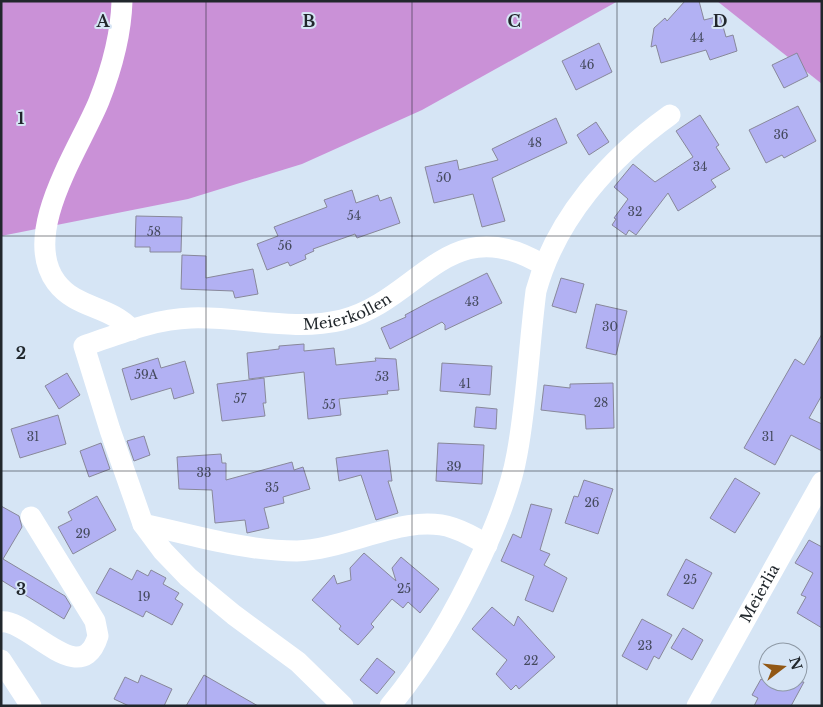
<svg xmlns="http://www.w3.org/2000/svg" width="823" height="707" viewBox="0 0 823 707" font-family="'Libre Baskerville',serif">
  <rect width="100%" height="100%" fill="#d6e5f5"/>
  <g fill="#ca91d7">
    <polygon points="1,1 618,1 422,110 302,164 188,199 1,236"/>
    <polygon points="717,1 822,1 822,84"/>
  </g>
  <g fill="#b2b1f3" stroke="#88889a">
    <polygon points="685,1 699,1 704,20 720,16 726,37 733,35 737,51 710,60 706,50 661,63 656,45 651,47 654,28 665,18 667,21"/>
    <polygon points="599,43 612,72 576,90 562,61"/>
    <polygon points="797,53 808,76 784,88 772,65"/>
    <polygon points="798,106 816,141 784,158 782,155 766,163 749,130"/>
    <polygon points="700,115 719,145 716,147 730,169 711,180 716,187 678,211 668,193 636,235 629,230 626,235 612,225 616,219 614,218 628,199 614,187 633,164 655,182 693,157 676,131"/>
    <polygon points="556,118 567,143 492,178 505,221 482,227 473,194 434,203 425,167 457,160 459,170 498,160 492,149"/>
    <polygon points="596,122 609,142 589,155 577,135"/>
    <polygon points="352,190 356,203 378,195 380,201 391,197 400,223 357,238 355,234 313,249 314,251 305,255 306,259 290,266 288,262 267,270 257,244 278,236 274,227 327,207 324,200"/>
    <polygon points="136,216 182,217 181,252 150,252 150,247 135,247"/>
    <polygon points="182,255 206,256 206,278 253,269 258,294 235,298 233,291 181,289"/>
    <polygon points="487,273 502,303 445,330 445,325 442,322 390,349 381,328 406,317 405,315 431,301"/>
    <polygon points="561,278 584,284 576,313 552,306"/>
    <polygon points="596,304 627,311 616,355 586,348"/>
    <polygon points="822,334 822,395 809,418 822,424 822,451 791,435 775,465 744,448 795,359 804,365"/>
    <polygon points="304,344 304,351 334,348 336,365 376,361 375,358 396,359 399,390 387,391 388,394 339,399 341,415 308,419 304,372 249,379 247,353 279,349 279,346"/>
    <polygon points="158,358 161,368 185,361 194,393 174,399 171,388 131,400 122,369"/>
    <polygon points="442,363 492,366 490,395 440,391"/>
    <polygon points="67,373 80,395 59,409 45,386"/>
    <polygon points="264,378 266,403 263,403 265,416 222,421 217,384"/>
    <polygon points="613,383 614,428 586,429 585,415 541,410 544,385 570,388 570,384"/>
    <polygon points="476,407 497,409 496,429 474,427"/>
    <polygon points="58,415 66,444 20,458 11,429"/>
    <polygon points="144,436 150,455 134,461 127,441"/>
    <polygon points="101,443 110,469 89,477 80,451"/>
    <polygon points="438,443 484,445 482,484 436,481"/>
    <polygon points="388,450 392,481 388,481 398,513 376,520 361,475 339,481 336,458"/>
    <polygon points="221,454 222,463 226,463 226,480 292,462 294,470 303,467 310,489 283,497 284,503 264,508 269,528 247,533 245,520 215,523 212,490 179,489 177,457"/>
    <polygon points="735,478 760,493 735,533 710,518"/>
    <polygon points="584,480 613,489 598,534 565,523 574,496 578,497"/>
    <polygon points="97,496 116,530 73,554 58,527 72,520 68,512"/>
    <polygon points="531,504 552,509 540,550 550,554 544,565 567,578 553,612 525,600 534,576 501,561 513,534 521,538"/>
    <polygon points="1,506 19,516 22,527 3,559 65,596 71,606 64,619 1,580"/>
    <polygon points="809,540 822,547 822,628 797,613 806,597 801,595 813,573 795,563"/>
    <polygon points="364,553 396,581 392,568 401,557 439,589 420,613 408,602 403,608 392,599 371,624 374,627 358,645 339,629 341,626 312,600 334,575 337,584 351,580 350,568"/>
    <polygon points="686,559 712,573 693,609 667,595"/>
    <polygon points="110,568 132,580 137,570 148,576 151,570 166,578 163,584 179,593 175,599 183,604 172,625 146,611 143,617 96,593"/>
    <polygon points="492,607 514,626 518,616 555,657 519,689 516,685 511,690 496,674 507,660 472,629"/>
    <polygon points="642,619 672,635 659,659 654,656 647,670 622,656"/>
    <polygon points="683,628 703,640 692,660 671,648"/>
    <polygon points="377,658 395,672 377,694 360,680"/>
    <polygon points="141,675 172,689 164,706 129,706 114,699 125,677 138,683"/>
    <polygon points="204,675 258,706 186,706"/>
    <polygon points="761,679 766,682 804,682 791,706 754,706 758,698 752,695"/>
  </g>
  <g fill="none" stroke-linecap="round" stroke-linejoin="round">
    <g stroke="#fff" stroke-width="21">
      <path d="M122,1C121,36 112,68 99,101C80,148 20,233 56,282C76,309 109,305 132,330"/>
      <path d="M143,524C193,535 245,551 297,551C347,550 406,512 453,528C465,532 476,538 487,545"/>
      <path d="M1,622C28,618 81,692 98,636L95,621L31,517"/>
      <polyline points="1,660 31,706"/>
      <path id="s1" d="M343,706L298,662L234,615L188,577L163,551L143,524L110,430L84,346C119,334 154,319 191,318C241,316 292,332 342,320C420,300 449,208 543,265"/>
      <path d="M390,706C428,660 456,611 481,557C496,525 511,489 517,454C527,400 529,345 536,291C556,218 610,158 670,115"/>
      <path id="s2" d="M697,706L822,482"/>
    </g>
  </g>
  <path fill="none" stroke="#21272c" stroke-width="1" stroke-opacity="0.55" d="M206,1V706M412,1V706M617,1V706M1,236H822M1,471H822"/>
  <g text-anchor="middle" stroke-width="4" stroke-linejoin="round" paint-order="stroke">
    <g font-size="12" fill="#454a5e">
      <text x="697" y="42">44</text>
      <text x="587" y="69">46</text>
      <text x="781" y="139">36</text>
      <text x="535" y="147">48</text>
      <text x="700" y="171">34</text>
      <text x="444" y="182">50</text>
      <text x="635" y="216">32</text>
      <text x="354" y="220">54</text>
      <text x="154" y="236">58</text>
      <text x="285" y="250">56</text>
      <text x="472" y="306">43</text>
      <text x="610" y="331">30</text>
      <text x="146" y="379">59A</text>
      <text x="382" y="381">53</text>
      <text x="465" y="388">41</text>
      <text x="240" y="403">57</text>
      <text x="601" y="407">28</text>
      <text x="329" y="409">55</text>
      <text x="33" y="441">31</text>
      <text x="768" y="441">31</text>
      <text x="454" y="471">39</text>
      <text x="204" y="477">33</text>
      <text x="272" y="492">35</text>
      <text x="592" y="507">26</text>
      <text x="83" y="538">29</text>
      <text x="690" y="584">25</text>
      <text x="404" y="593">25</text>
      <text x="144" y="601">19</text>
      <text x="645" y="650">23</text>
      <text x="531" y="665">22</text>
    </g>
    <g font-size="15" fill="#21272c" stroke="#d6e5f5">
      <text dy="5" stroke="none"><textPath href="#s1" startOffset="729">Meierkollen</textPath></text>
      <text dy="5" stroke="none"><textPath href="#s2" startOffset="129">Meierlia</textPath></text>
    </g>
  </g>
  <g font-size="16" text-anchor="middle" font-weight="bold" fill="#21272c" stroke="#d6e5f5" stroke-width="4" stroke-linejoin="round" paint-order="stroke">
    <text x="103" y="27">A</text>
    <text x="309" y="27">B</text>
    <text x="514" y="27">C</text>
    <text x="720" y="27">D</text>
    <text x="21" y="124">1</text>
    <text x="21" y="359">2</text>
    <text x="21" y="595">3</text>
  </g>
  <rect width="823" height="707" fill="none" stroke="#21272c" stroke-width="5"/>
  <g transform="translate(783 667) rotate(74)"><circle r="24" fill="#d6e5f5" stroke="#8e99a5"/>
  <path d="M0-4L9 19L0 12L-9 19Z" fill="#925815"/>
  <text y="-8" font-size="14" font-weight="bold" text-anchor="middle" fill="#21272c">N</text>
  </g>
</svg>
